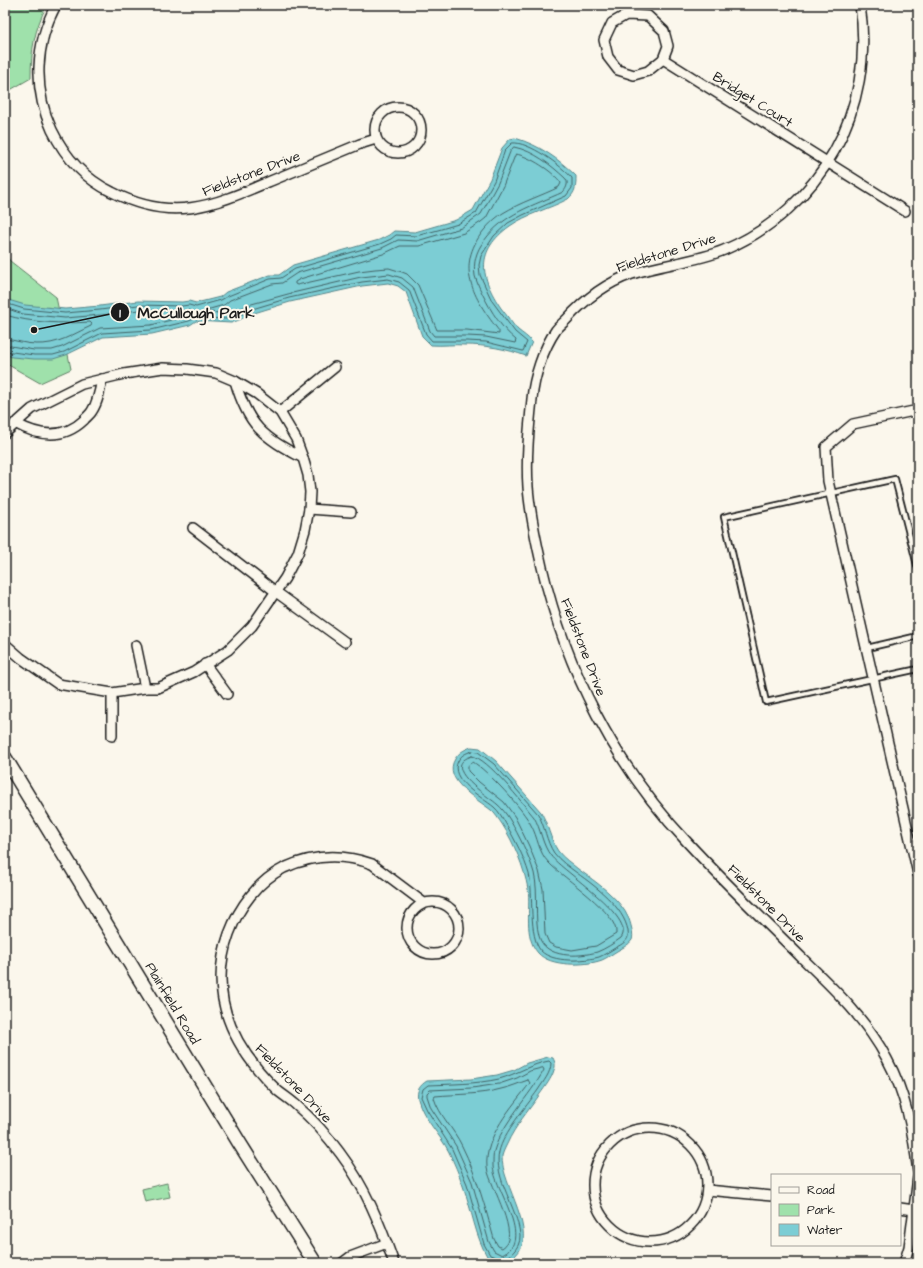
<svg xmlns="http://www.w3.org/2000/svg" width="923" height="1268" viewBox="0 0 923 1268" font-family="'Architects Daughter',sans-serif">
  <rect width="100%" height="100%" fill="#fbf7ec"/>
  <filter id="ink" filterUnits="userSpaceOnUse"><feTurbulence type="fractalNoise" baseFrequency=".025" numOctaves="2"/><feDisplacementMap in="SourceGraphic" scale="8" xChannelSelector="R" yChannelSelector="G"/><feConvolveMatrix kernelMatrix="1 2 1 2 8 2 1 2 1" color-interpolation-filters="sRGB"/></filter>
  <g filter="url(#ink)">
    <g fill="#9fe1ab" stroke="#5e7e64">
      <path d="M5,5H47C34,30 31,51 31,78L5,93Z"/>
      <polygon points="5,254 10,261 56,297 71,369 40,383 5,363"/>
      <polygon points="167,1183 170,1197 145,1202 142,1189"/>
    </g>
    <g fill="#7ccdd4" stroke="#56868a">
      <path d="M515,138C539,145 559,159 576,176C576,186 576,192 568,199C549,209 527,214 510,226C475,251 480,277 501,308C507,315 512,324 518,330C523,334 528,337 532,342L526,356C507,349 486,345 465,345C454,344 443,346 431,345L422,336L406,292L398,286L388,283L362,286L290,302L251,314L239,320L231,323L196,321L190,325L152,334L103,337L66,355L53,359H34L12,357L5,354V299L25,305L65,309L100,306L138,301L182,302L189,301L196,303L220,297L226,292L270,275H279L293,265L379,240L389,235L394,231L415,232L456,220L473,210L490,179L502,148L510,139Z"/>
      <path d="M471,747L480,748L496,761L541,812C548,824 550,839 558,851C563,858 571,863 578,869C596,882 620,898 629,919C631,925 634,935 632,940C629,945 622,948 617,951C612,954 607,958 602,960C586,966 550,967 538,953C523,936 531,909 528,889C524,867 514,843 502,824C499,820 495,813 491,810C477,799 442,780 455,759C459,752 464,750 471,747Z"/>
      <path d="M548,1057L553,1058C555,1062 556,1066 554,1070C552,1078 545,1087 540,1094C529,1110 515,1126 507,1144C505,1148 503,1152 502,1156C501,1185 540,1233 515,1256C506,1265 499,1262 488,1258C475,1236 472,1210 463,1186C459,1174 454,1163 449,1152C440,1134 423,1119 418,1099C416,1091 420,1085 427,1081L471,1079L497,1075L514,1070L527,1063Z"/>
    </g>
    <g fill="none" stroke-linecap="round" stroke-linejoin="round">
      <g stroke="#426366" stroke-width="1">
        <path d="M514,147C534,151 551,165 565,178C569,182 567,188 563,192C533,206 504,213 484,241C476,251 473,263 475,276C477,283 480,289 483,295C491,311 502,329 516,340L515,343L486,337L467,336H434L430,331L413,287L402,278L389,274L361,277L288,294L248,305L230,314L209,312L210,309L224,305L230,300L272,284L282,283L297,273L382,248L398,240L417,241L461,228L481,214L498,183L510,152Z"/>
        <path d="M516,154C529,156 554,172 561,183L559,187C541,196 521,202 503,213C495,218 487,226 481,234C455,270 476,301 499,331V334L467,330H437L418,285L407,274L402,272L389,268L375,269L359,271L297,285L295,284V282L300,279L383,254L400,246H419L464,233L481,222L486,218L503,186Z"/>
        <path d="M5,303L24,309L65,313L100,310L138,305L182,306L189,305L196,307L221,300L228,296L270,279L281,278L295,269L380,244L391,239L396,235L416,236L438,230L458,224L476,213L494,181L505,150L512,143C528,141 562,166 572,178V188L566,196L523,215L508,223L494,236L481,256L479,265L480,275L492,301L515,332L527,342L523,351L486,342L467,341H432L426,334L409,290L399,282L388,279L362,282L289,298L249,310L237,317L230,319L196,318L189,321L151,330L102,333L64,352L53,355H34L5,351"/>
        <polyline points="5,308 23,314 65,318 101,315 139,310 182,311 189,310 191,313 187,316 151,325 100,328 62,347 52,350 34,350 5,345"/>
        <path d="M5,315C33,323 61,324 90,322L92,324L91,326C71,335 58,345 36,344C25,344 15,340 5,339"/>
        <path d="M472,751L478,752L494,764L538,814C545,826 546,841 554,853C560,861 569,867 577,873C595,886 624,907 628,931C630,941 622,944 615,948C610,951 604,955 599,957C584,961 553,963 541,951C528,936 534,894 529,874C524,857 515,840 506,824C503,819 499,811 494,807C482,797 448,780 458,761C461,755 466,753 472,751Z"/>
        <path d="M472,756C487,757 523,804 534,817C541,829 542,845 551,856C562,871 637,918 621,938C614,943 605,949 597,952C579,957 545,959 539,936C534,917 539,894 534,873C529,855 519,836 510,820C507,815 502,808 497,804C488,796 438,766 472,756Z"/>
        <path d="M473,762C487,770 524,810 531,825C538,837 538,852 549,863C563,878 619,913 616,934L596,946L572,950L556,947L549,943L545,934L543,889L539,871L529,846L515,817L504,802L479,782L468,771V766Z"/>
        <path d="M543,1068L544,1070C530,1096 502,1123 494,1151C493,1155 493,1161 493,1166C494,1189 535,1240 502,1255L494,1251L489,1242L472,1182L456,1146L431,1108L427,1096V1093L430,1090L472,1088L499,1084L517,1078L530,1071Z"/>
        <path d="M528,1080L530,1083C512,1107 484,1136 487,1168C490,1186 522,1237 502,1248L498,1246L494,1239C485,1207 477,1176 462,1146C454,1129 439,1115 434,1098L435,1096C457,1094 480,1095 501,1089C511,1087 519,1083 528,1080Z"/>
        <path d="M500,1263L498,1258L490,1255L484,1244L467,1184L452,1149L427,1110L421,1097L423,1089L428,1085C452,1084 476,1084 499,1079C517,1074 531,1064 549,1061L551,1063C551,1073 543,1082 538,1090C526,1107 503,1133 499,1152C493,1177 518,1209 520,1235C521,1251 506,1255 505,1263"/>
      </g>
      <g stroke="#1c1c1c" stroke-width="8">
        <g id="lane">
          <polyline points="918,569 895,479 724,517 766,702 918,669"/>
          <polyline points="867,648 918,636"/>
        </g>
      </g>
      <g stroke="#1c1c1c" stroke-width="12">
        <g id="street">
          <path d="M56,5C35,44 33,90 52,130C65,157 85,179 112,192C174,224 214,205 273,180C302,168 331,156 360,144L376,139"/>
          <path d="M860,5C876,108 821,209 724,250C695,262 662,264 632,274C606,283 585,299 566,320C563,323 559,326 556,330C543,349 534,377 532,399C529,428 526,458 528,487C530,514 536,541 542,567C566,670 615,766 688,843C725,883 764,920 802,958C834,989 866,1019 887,1059C906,1094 913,1132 918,1172"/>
          <polygon points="626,15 648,16 664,31 668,46 663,59 648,71 634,75 618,70 608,57 604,40 612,23"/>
          <polyline points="663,59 905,211"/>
          <circle cx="398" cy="130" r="23"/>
          <path d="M235,381C248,426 263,437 303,458"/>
          <polyline points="918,410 853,424 826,447 828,481 918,874"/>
          <polyline points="280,412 335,367"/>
          <path d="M15,423C38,436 63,440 84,420C86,417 90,415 92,411C98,402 100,390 102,379"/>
          <polyline points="5,433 32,409 82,384 124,374 163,368 187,369 216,373 235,381 257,394 280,412 296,439 303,458 308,475 310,492 309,509 305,530 298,553 285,578 252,626 228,650 194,672 158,688 145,688 112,693 58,684 21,658 5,644"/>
          <polyline points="309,509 351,512"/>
          <polyline points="193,528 276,592 345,642"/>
          <polyline points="136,645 145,688"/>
          <polyline points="205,664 227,694"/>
          <polyline points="112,693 112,736"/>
          <circle cx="433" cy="928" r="26"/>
          <circle cx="650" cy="1185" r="57"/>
          <polyline points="707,1190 772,1196"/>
          <polyline points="900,1208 914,1210"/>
          <polyline points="342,1263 350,1257 387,1243"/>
          <path d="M394,1263C380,1224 365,1186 340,1153C327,1135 311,1118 295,1104C289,1099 283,1095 278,1091C233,1048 207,995 229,934C239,907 258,881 284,868C312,855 342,853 372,864L424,903"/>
          <polyline points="904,1263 909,1247 918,1177"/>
        </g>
      </g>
      <g stroke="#1c1c1c" stroke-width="16">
        <polyline id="secondary" points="5,758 240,1144 315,1263"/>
      </g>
      <use href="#lane" stroke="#fbf7ec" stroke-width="4.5"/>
      <use href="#street" stroke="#fbf7ec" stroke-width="9"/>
      <use href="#secondary" stroke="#fbf7ec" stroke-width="13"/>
    </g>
  </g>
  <g text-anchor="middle" stroke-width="4" stroke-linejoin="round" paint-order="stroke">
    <g font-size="14" fill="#1c1c1c" stroke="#fbf7ec">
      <text transform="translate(753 99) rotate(32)" y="5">Bridget Court</text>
      <text transform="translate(251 173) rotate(-21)" y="5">Fieldstone Drive</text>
      <text transform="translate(666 252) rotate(-17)" y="5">Fieldstone Drive</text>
      <text transform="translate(584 647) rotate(69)" y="5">Fieldstone Drive</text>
      <text transform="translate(767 903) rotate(45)" y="5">Fieldstone Drive</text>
      <text transform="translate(173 1003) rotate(59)" y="5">Plainfield Road</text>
      <text transform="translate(294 1083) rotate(46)" y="5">Fieldstone Drive</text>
    </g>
  </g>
  <path fill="none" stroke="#1c1c1c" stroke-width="1.5" d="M34 330L120 312"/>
  <g fill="#1c1c1c" stroke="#fbf7ec" stroke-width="1.5">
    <circle cx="34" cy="330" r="4"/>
    <circle cx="120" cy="312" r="10"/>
  </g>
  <g font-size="12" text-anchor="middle" font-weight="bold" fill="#fff">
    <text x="120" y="317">1</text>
  </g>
  <g font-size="15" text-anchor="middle" font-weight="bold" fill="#1c1c1c" stroke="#fbf7ec" stroke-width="4" stroke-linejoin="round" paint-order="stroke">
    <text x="196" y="318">McCullough Park</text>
  </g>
  <rect width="923" height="1268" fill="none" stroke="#fbf7ec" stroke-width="20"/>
  <rect x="10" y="10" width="903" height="1248" fill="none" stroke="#1c1c1c" stroke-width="1.5" filter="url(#ink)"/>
  <rect x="771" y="1174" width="130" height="72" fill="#fbf7ec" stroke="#a29f99"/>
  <rect x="779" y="1187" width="20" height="6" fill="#fbf7ec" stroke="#a29f99"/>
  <text x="807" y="1194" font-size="12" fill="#1c1c1c">Road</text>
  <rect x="779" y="1204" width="20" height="12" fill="#9fe1ab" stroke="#a29f99"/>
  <text x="807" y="1214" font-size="12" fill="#1c1c1c">Park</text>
  <rect x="779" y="1224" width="20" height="12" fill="#7ccdd4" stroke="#a29f99"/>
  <text x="807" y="1234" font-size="12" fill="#1c1c1c">Water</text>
</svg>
